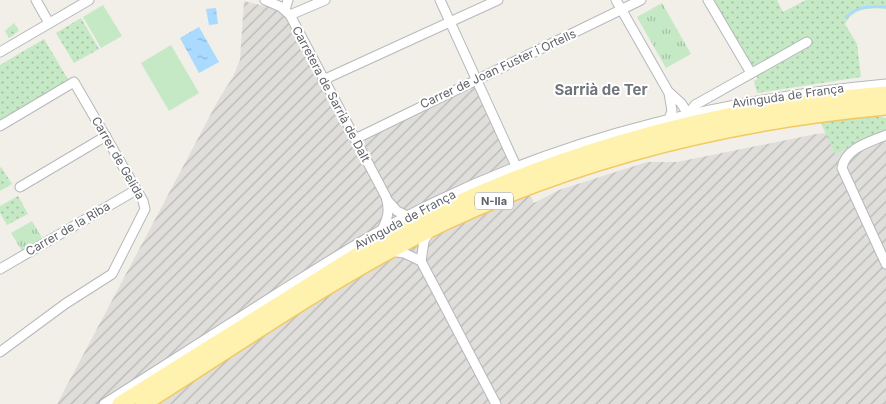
<svg xmlns="http://www.w3.org/2000/svg" width="886" height="404" viewBox="0 0 886 404" font-family="Inter,sans-serif">
  <defs>
    <pattern id="industrial-furrows" width="10" height="10" patternUnits="userSpaceOnUse" patternTransform="scale(1.25)"><rect width="10" height="10" fill="#e0deda"/><path d="M-1 1l2-2M0 10L10 0M9 11l2-2" fill="none" stroke="#b9b8b5"/></pattern>
    <pattern id="grass-tufts" width="24" height="20" patternUnits="userSpaceOnUse" patternTransform="scale(1.25)"><rect width="24" height="20" fill="#c5e8c5"/><path d="M3 7l-1-3M5 7V3M7 7l1-3M15 17l-1-3M17 17v-4M19 17l1-3" fill="none" stroke="#a3c0a4"/></pattern>
    <pattern id="park-dots" width="8" height="8" patternUnits="userSpaceOnUse" patternTransform="scale(1.25)"><rect width="8" height="8" fill="#c5e8c5"/><path d="M2 2h.1M6 6h.1" fill="none" stroke="#a3c0a4" stroke-width="1.8" stroke-linecap="round"/></pattern>
    <pattern id="water-ripples" width="26" height="14" patternUnits="userSpaceOnUse" patternTransform="scale(1.25)"><rect width="26" height="14" fill="#aadaff"/><path d="M2 4q2-2 4 0t4 0M15 11q2-2 4 0t4 0" fill="none" stroke="#8eb4d2"/></pattern>
  </defs>
  <rect width="100%" height="100%" fill="#f1efe8"/>
  <polygon fill="url(#industrial-furrows)" points="244,1 277,9 287,19 353,144 476,85 534,203 559,190 647,162 677,162 816,134 886,127 886,404 57,404 220,97 233,77 240,60"/>
  <g fill="url(#grass-tufts)">
    <polygon points="662,3 691,54 666,68 637,17"/>
    <polygon points="32,221 42,238 22,251 11,233"/>
  </g>
  <g fill="url(#park-dots)">
    <path d="M713,0H777L783,12L806,0H886V9C870,7 853,8 845,24L857,44L861,77L757,93L754,81L758,79Z"/>
    <polygon points="81,18 99,49 74,63 56,33"/>
    <polygon points="14,23 19,31 9,38 5,31"/>
    <polygon points="44,39 69,81 0,120 0,65"/>
    <polygon points="866,114 886,118 886,130 835,154 819,119"/>
    <polygon points="1,167 12,184 0,191 0,168"/>
    <polygon points="18,196 28,214 7,225 0,213 0,206"/>
  </g>
  <g fill="#c5e8c5">
    <polygon points="103,5 122,36 101,48 83,17"/>
    <polygon points="171,45 199,93 169,111 141,63"/>
  </g>
  <g fill="url(#water-ripples)">
    <polygon points="216,8 218,24 209,25 206,9"/>
    <polygon points="199,27 219,62 199,73 180,38"/>
  </g>
  <g fill="none" stroke-linecap="round" stroke-linejoin="round">
    <path stroke="#aadaff" stroke-width="2.5" d="M846,17C857,6 871,6 886,7"/>
    <g stroke="#b5b8bc" stroke-width="11">
      <g id="street">
        <polyline points="36,0 49,23"/>
        <path d="M265,0L281,7L290,15L386,197C390,210 388,218 382,230"/>
        <polyline points="440,0 516,166"/>
        <polyline points="616,0 669,93 672,111 669,119"/>
        <polyline points="708,0 751,73"/>
        <polyline points="285,10 288,0"/>
        <polyline points="290,15 325,0"/>
        <polyline points="0,52 89,0"/>
        <polyline points="323,80 498,0"/>
        <polyline points="670,93 681,103 688,114"/>
        <polyline points="689,113 695,105 807,42"/>
        <polyline points="0,126 74,82 143,201 145,209 112,274 65,304 0,352"/>
        <path d="M886,135C870,142 845,148 842,168L886,264"/>
        <polyline points="355,139 641,0"/>
        <polyline points="20,187 106,136"/>
        <polyline points="388,201 397,211 407,216"/>
        <polyline points="390,251 404,253 421,261"/>
        <polyline points="421,261 496,404"/>
        <polyline points="421,261 424,241 430,231"/>
        <polyline points="0,269 136,190"/>
        <path d="M104,404C162,367 220,330 278,293C329,261 380,228 435,202C578,133 728,99 886,84"/>
      </g>
    </g>
    <g stroke="#f2c960" stroke-width="18">
      <g id="primary">
        <path d="M120,404L369,248C529,159 705,108 886,94"/>
        <path d="M143,404C241,342 338,274 443,223C583,157 733,121 886,107"/>
      </g>
    </g>
    <use href="#street" stroke="#fff" stroke-width="9"/>
    <use href="#primary" stroke="#fff2af" stroke-width="15"/>
  </g>
  <g text-anchor="middle" stroke-width="4" stroke-linejoin="round" paint-order="stroke">
    <rect fill="#fff" stroke="#8f9295" stroke-width="1" x="475" y="192.5" width="38" height="17" rx="4"/>
    <g font-size="11" font-weight="bold" fill="#5f6368">
      <text x="494" y="205">N-IIa</text>
    </g>
    <g font-size="12" fill="#5f6368" stroke="#fff">
      <text transform="translate(498 69) rotate(-25)" y="4">Carrer de Joan Fuster i Ortells</text>
      <text transform="translate(331 94) rotate(62)" y="4">Carretera de Sarrià de Dalt</text>
      <text transform="translate(788 96) rotate(-8)" y="4">Avinguda de França</text>
      <text transform="translate(118 158) rotate(60)" y="4">Carrer de Gelida</text>
      <text transform="translate(405 220) rotate(-28)" y="4">Avinguda de França</text>
      <text transform="translate(68 229) rotate(-30)" y="4">Carrer de la Riba</text>
    </g>
    <g font-size="15" font-weight="bold" fill="#70757a" stroke="#fff">
      <text x="601" y="95">Sarrià de Ter</text>
    </g>
  </g>
</svg>
